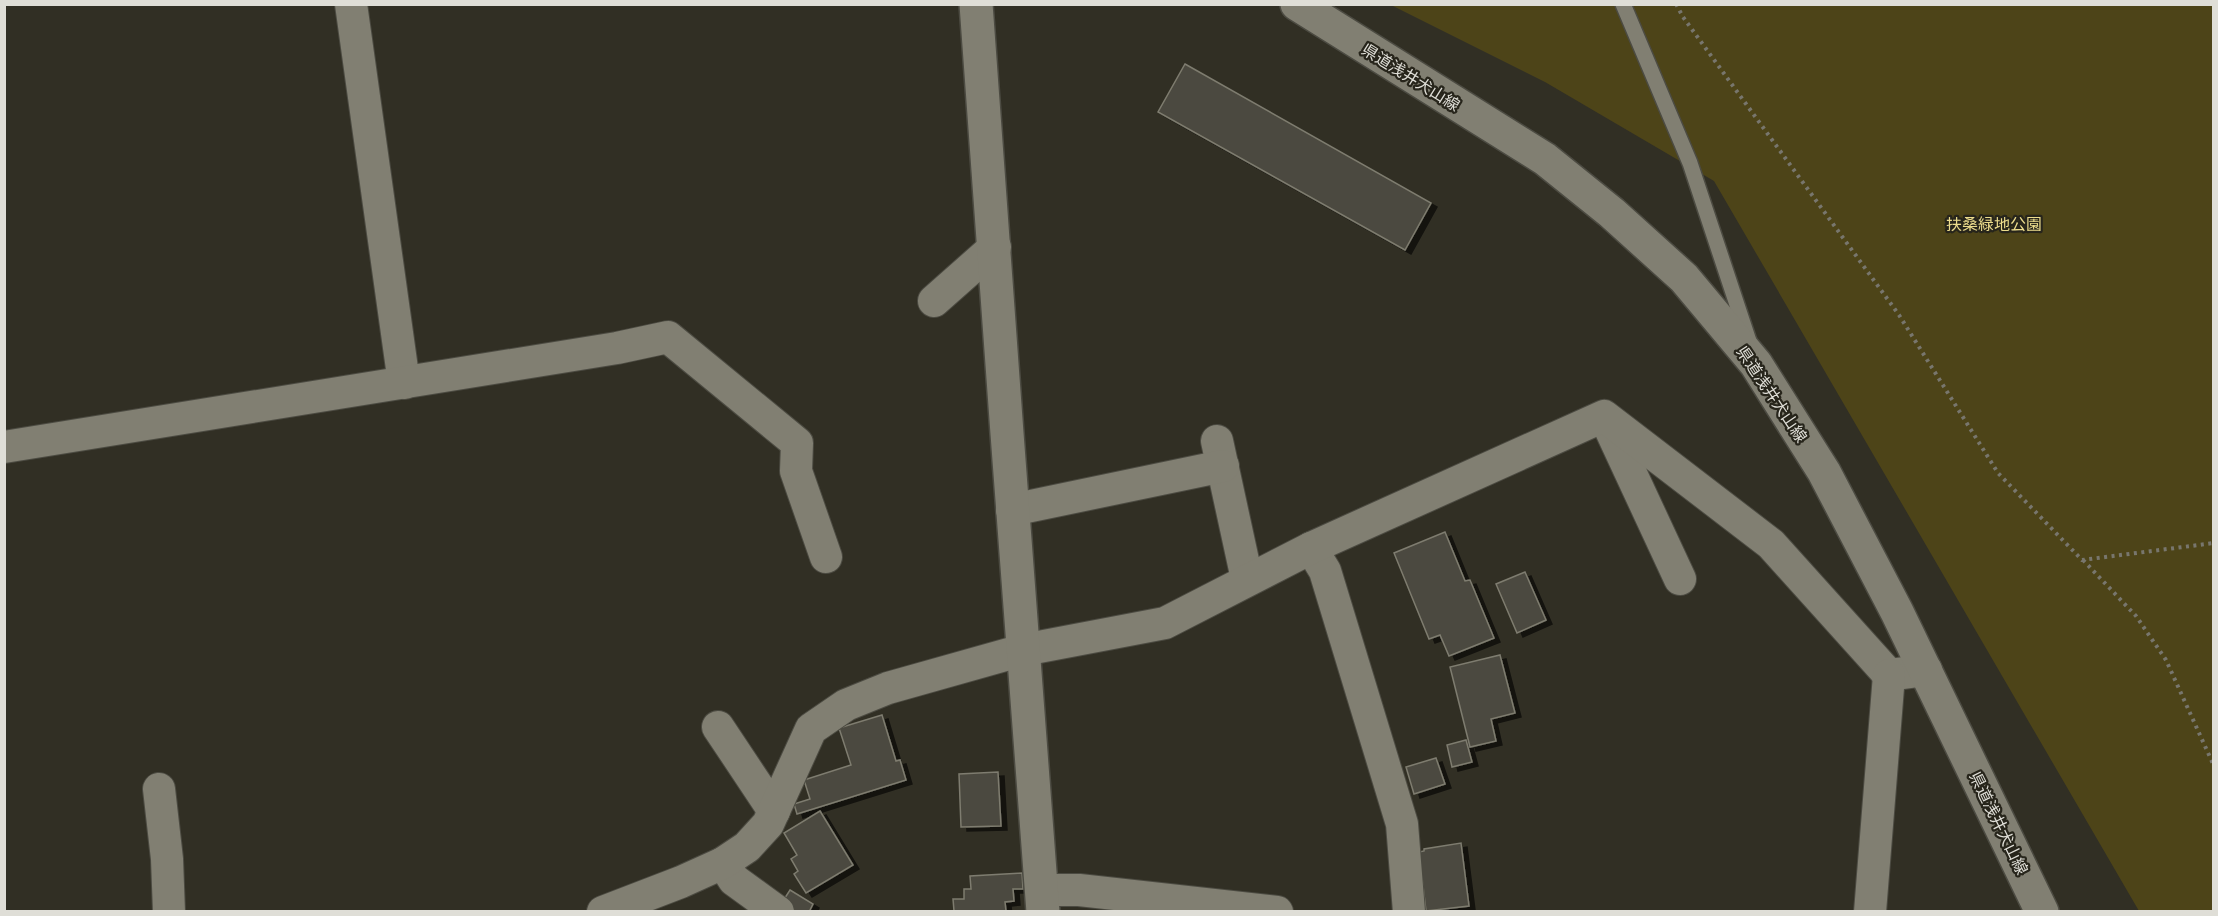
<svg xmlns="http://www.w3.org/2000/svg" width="2218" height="916" viewBox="0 0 2218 916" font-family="'Roboto Condensed','Noto Sans JP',sans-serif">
  <defs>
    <filter id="shadow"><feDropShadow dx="6" dy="4" stdDeviation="0" flood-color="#0009"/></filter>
  </defs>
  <rect width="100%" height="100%" fill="#312f24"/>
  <polygon fill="#4d4418" points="1391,5 2213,5 2213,911 2139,911 1714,181 1545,82"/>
  <g fill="#4c4a3f" stroke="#7e7c6f" stroke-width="1.5" filter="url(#shadow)">
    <polygon points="1185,64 1431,203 1405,250 1158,112"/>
    <polygon points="1445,532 1465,581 1470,580 1494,638 1449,656 1440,635 1429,639 1394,553"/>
    <polygon points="1525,572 1546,620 1517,633 1496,584"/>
    <polygon points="1500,655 1515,713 1491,719 1496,741 1470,747 1450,667"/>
    <polygon points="882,715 896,761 900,760 906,780 797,814 794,804 810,799 804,780 851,765 839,728"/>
    <polygon points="1466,740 1472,762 1452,767 1447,745"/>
    <polygon points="1436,758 1445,784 1414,794 1406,767"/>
    <polygon points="998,772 1001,826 961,827 959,774"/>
    <polygon points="820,811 853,865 806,893 794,874 798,871 791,859 797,855 784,833"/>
    <polygon points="1461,843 1469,906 1426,911 1419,852 1424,851 1424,849"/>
    <polygon points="1022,873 1023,889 1013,889 1014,901 1005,902 1006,911 954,911 953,899 964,899 964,889 971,889 970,876"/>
    <polygon points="790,890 813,904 809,912 795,912 781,904"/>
  </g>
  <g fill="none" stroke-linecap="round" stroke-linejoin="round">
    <g stroke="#4c4b42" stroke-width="18">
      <polyline id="service" points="1623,4 1690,163 1749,341"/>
    </g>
    <g stroke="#4c4b42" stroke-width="34">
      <g id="minor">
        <polyline points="351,4 404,383"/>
        <polyline points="934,301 995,247"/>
        <polyline points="1607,422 1680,579"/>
        <polyline points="1217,441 1247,579"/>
        <polyline points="4,447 617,348 668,337 797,443 796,471 826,557"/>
        <polyline points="1012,510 1223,466"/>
        <polyline points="1311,548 1325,571 1402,824 1409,912"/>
        <polyline points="718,727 774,811"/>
        <polyline points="159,789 167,859 169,912"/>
        <polyline points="723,863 734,880 778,912"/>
        <polyline points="1042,890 1079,890 1277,912"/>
        <polyline points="603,912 681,882 723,863 747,847 768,824 811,729 846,705 888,688 1023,650 1165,623 1311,548 1604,416 1771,544 1889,675 1926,670"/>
        <polyline points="1870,912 1889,675"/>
      </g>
    </g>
    <g stroke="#4c4b42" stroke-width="36">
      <path id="tertiary" d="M976,4C999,307 1018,609 1043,912"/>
    </g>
    <g stroke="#4c4b42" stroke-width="36">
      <polyline id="secondary" points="1297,4 1545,159 1612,213 1684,278 1756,364 1824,472 1897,612 2042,912"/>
    </g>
    <g stroke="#78766d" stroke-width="4" stroke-dasharray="3 4.5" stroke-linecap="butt">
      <polyline points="1676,4 1683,17 1899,315 1998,473 2082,560 2214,543"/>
      <polyline points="2083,560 2136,616 2166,660 2214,766"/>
    </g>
    <use href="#service" stroke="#817f72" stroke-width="15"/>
    <use href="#minor" stroke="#817f72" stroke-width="32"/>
    <use href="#tertiary" stroke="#817f72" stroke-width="33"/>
    <use href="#secondary" stroke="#817f72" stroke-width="33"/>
  </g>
  <g text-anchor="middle" stroke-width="4.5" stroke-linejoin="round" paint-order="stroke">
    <g font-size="16" fill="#dfded7" stroke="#27251b">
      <text transform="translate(1411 77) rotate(32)" y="6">県道浅井犬山線</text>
      <text transform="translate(1772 394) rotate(56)" y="6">県道浅井犬山線</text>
      <text transform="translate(1999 823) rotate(64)" y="6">県道浅井犬山線</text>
    </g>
    <g font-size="16" fill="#ecdc8c" stroke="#27251b">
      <text x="1994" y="230">扶桑緑地公園</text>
    </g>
  </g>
  <rect width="2218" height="916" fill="none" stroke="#dfded7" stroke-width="12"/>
</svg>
